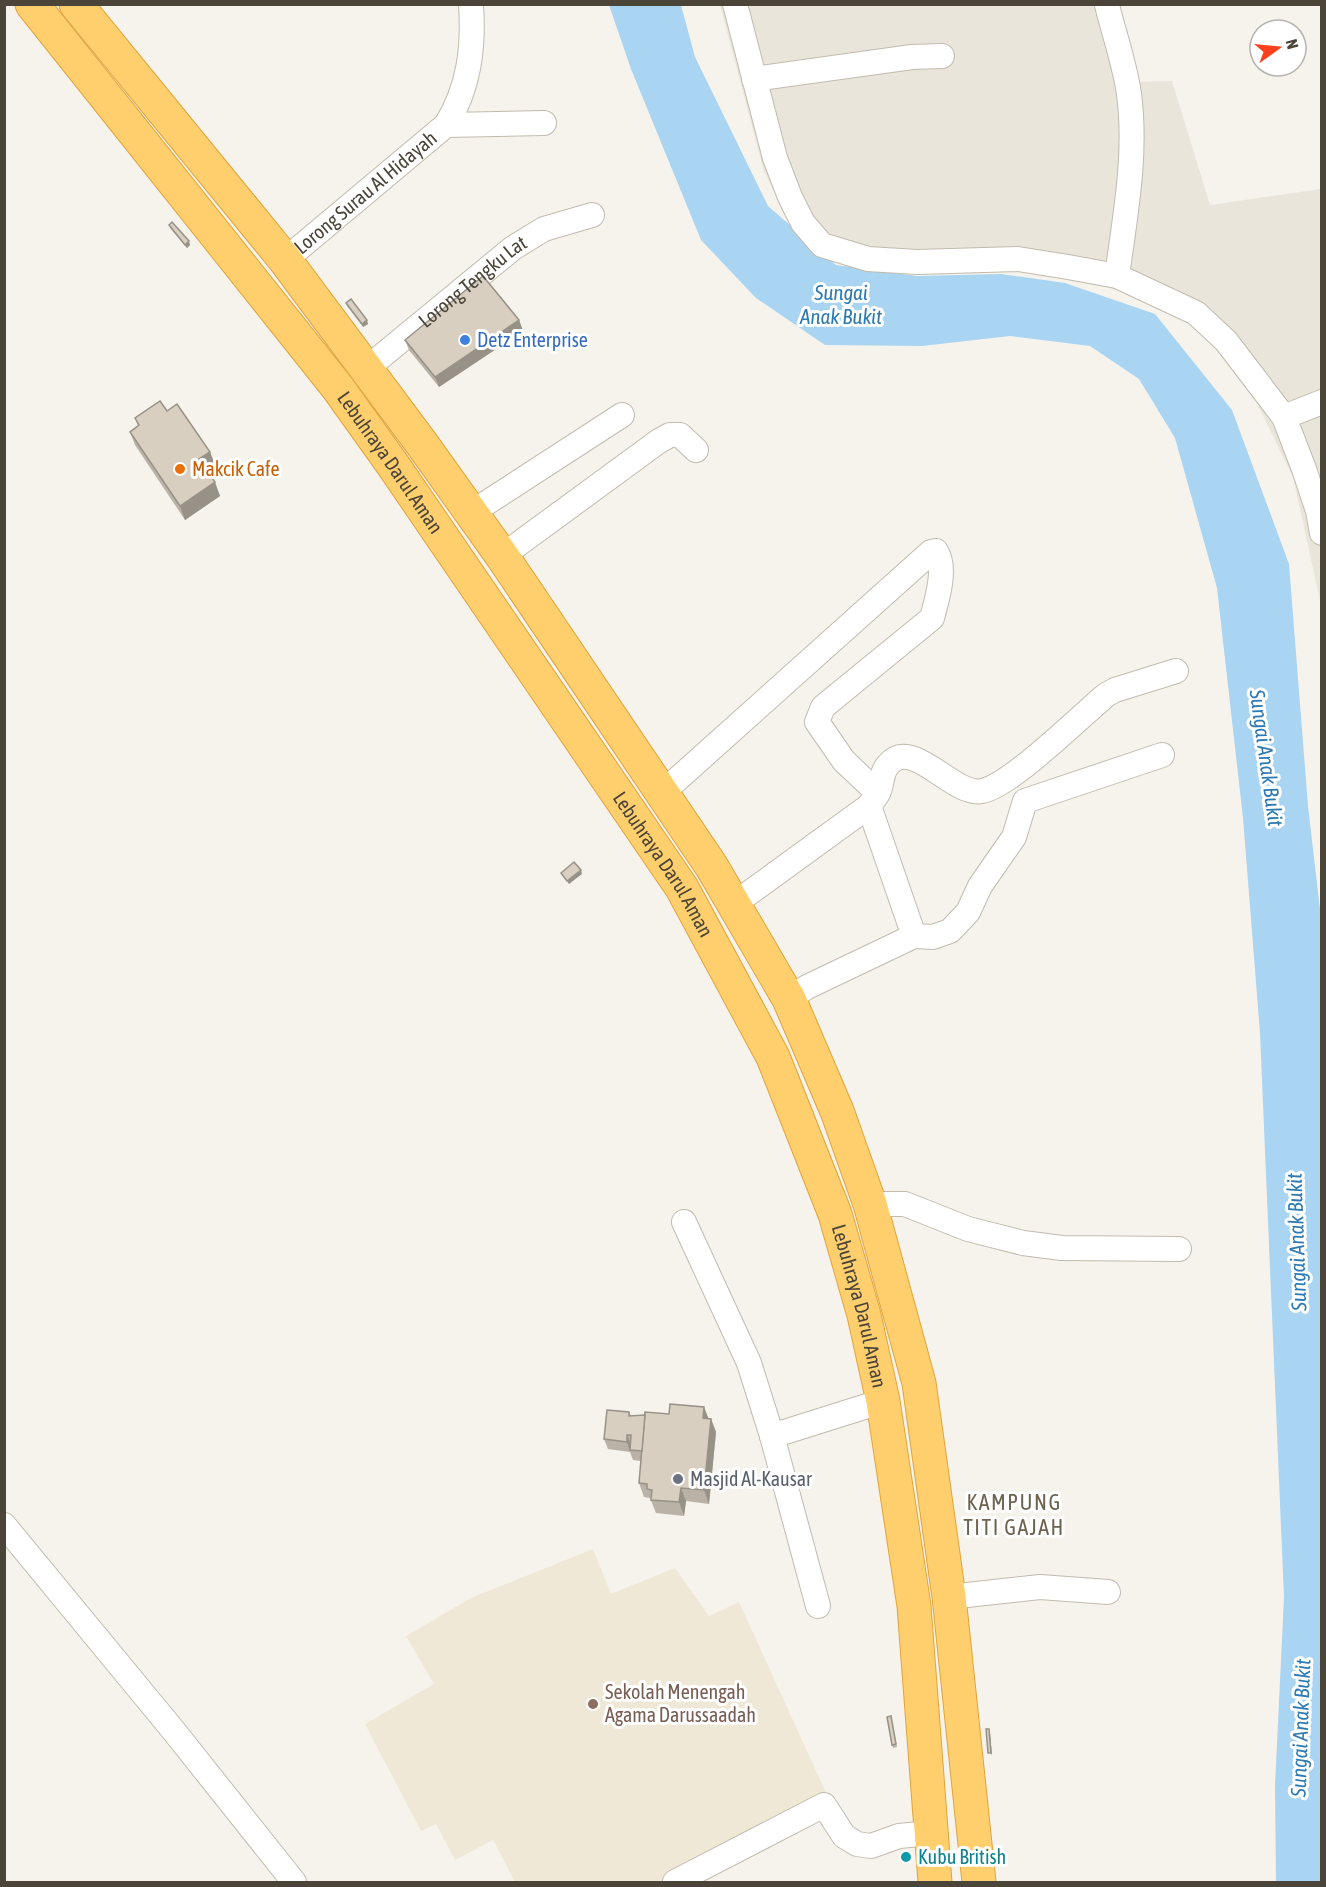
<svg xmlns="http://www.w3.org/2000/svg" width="1326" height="1887" viewBox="0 0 1326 1887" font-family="'Asap Condensed',sans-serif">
  <rect width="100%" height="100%" fill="#f6f3ec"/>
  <polygon fill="#eae5da" points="720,5 1119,5 1127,82 1172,81 1210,205 1321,189 1321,605 1293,477 1252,393 1218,349 1176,303 1070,268 825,246 785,211 764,172"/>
  <polygon fill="#efe8d6" points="593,1549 611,1594 675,1568 709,1616 739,1602 828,1797 665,1882 515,1882 493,1840 455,1860 436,1824 421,1831 365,1724 434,1684 406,1636 471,1598"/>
  <polygon fill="#a9d4f2" points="609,5 681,5 695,57 768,206 836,265 917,276 1001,274 1065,283 1155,314 1232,410 1289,564 1308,806 1321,918 1321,1882 1276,1882 1275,1786 1284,1597 1260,1033 1243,818 1217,588 1175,438 1139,379 1090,346 1010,336 922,346 825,345 756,298 701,240 631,69"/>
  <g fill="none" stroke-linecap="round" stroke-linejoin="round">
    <g stroke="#c2bbae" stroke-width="26">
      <g id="minor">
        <polyline points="735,4 775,158 790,197 803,223 822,245 868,259 917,262 1018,259 1068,267 1117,276 1196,313 1226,341 1284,417 1304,469 1318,511 1322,533"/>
        <path d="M1107,5C1114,34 1125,65 1129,94C1137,155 1125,216 1117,276"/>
        <polyline points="754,79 912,57 942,56"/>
        <polyline points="446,125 544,123"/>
        <path id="s1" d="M285,260L446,125C469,88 474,48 471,4"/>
        <path id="s2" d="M366,369L513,248L544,229L592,215"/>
        <polyline points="1284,417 1322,402"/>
        <polyline points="471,513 622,415"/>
        <polyline points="502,556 659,441 670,435 680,435 696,450"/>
        <path d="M662,793L931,552L936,551C947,568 937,599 932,618L823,707L817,722L844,761L878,793"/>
        <polyline points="869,806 914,936"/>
        <path d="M734,904L869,806C872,801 877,796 879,791C882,783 882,771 888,765C912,735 953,797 982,791C1010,786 1080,717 1106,695L1115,690L1176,671"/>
        <polyline points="789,999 807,987 914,936 933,937 950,931 968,912 980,886 1014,837 1025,801 1162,755"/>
        <polyline points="870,1204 905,1204 968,1229 1023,1243 1062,1248 1179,1249"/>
        <polyline points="684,1222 749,1363 772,1436 818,1606"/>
        <polyline points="772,1436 883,1401"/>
        <polyline points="4,1525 173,1730 294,1882"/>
        <polyline points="949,1597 1040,1587 1108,1592"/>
        <polyline points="675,1882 824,1805 844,1836 857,1844 871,1846 899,1836 930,1833"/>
      </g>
    </g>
    <g stroke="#e0a43c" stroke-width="35">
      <g id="highway">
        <path id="s3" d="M32,4L338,388L393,465L682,888L773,1057L835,1214L864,1315L883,1401L914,1606L935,1882"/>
        <polyline points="76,4 285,260 422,444 502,556 712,867 789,999 837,1111 870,1204 919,1383 949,1597 979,1882"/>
      </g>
    </g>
    <use href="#minor" stroke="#fff" stroke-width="24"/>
    <use href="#highway" stroke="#ffcf6e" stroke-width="33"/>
  </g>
  <g fill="#bab2a6">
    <polygon points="169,225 190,245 187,248 170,228"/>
    <polygon points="346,303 368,324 363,327 347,306"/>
    <polygon points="519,320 523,331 439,387 409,350 405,340"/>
    <polygon points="167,411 210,452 215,465 207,470 220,496 185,520 135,445 130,432 138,426 135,418"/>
    <polygon points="704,1407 708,1418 711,1419 716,1432 709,1504 686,1501 684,1516 656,1513 650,1498 644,1497 639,1483 641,1461 633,1460 630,1452 608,1449 604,1439 629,1412 631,1416 669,1414"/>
    <polygon points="891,1716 897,1747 893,1748 892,1745"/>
  </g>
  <g fill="#979187">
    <polygon points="189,241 190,245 187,248 185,245"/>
    <polygon points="367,320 368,324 363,327 362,324"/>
    <polygon points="519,320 523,331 439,387 435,377"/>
    <polygon points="210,452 215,465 204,472 199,459"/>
    <polygon points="215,482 220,496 185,520 180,506"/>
    <polygon points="581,870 582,874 569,884 567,881"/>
    <polygon points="704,1407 709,1420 703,1418"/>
    <polygon points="711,1419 716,1432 709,1504 704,1490"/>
    <polygon points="627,1435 631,1445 630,1450 630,1452 627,1442"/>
    <polygon points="681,1488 686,1501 684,1516 679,1502"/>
    <polygon points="989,1729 990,1732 992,1756 991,1753"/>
  </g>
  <g fill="#d8cfc1" stroke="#979187" stroke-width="1.5">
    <polygon points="172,222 189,241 185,245 169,225"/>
    <polygon points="483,276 519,320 435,377 405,340"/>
    <polygon points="351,299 367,320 362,324 346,303"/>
    <polygon points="160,401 167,411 177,404 210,452 199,459 215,482 180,506 130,432 139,425 135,418"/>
    <polygon points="574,862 581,870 567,881 561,873"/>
    <polygon points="670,1404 704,1407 703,1418 711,1419 704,1490 681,1488 679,1502 651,1500 652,1490 647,1489 647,1484 639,1483 645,1412 669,1414"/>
    <polygon points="607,1410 629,1412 629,1416 645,1415 642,1451 630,1450 631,1435 627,1435 627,1442 604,1439"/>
    <polygon points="891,1716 896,1744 892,1745 887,1717"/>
    <polygon points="986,1729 989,1729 991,1753 988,1753"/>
  </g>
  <circle fill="#3f7fe0" stroke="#fff" stroke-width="2" cx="465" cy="340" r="6"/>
  <circle fill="#e8710a" stroke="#fff" stroke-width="2" cx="180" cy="469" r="6"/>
  <circle fill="#6b7280" stroke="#fff" stroke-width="2" cx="678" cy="1479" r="6"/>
  <circle fill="#8d6e63" stroke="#fff" stroke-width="2" cx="593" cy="1704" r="6"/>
  <circle fill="#0f9aa8" stroke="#fff" stroke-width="2" cx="906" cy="1857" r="6"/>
  <g text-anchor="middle" stroke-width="6" stroke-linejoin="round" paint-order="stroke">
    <g font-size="20" fill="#4b4439" stroke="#fff">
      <text dy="7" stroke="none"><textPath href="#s1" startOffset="105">Lorong Surau Al Hidayah</textPath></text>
      <text dy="7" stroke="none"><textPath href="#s2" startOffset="138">Lorong Tengku Lat</textPath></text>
      <text dy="7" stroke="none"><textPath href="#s3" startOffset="582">Lebuhraya Darul Aman</textPath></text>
      <text dy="7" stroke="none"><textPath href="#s3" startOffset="1068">Lebuhraya Darul Aman</textPath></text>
      <text dy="7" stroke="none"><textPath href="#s3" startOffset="1554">Lebuhraya Darul Aman</textPath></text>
    </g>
    <g font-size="20" fill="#366cbe" stroke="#fff" text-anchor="start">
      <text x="477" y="347">Detz Enterprise</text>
    </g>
    <g font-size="20" fill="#c56008" stroke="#fff" text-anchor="start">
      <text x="192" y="476">Makcik Cafe</text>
    </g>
    <g font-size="20" fill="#5b616d" stroke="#fff" text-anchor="start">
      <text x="690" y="1486">Masjid Al-Kausar</text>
    </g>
    <g font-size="20" fill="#785e54" stroke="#fff" text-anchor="start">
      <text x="605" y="1699">Sekolah Menengah<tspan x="605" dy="23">Agama Darussaadah</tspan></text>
    </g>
    <g font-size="20" fill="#0d838f" stroke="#fff" text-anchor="start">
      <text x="918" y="1864">Kubu British</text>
    </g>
    <g font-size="21" font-style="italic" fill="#2e7ab2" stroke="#fff">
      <text x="841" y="300">Sungai<tspan x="841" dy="24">Anak Bukit</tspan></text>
      <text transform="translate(1266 758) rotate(82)" y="7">Sungai Anak Bukit</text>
      <text transform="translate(1297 1242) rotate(-92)" y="7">Sungai Anak Bukit</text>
      <text transform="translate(1301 1728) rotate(-88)" y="7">Sungai Anak Bukit</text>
    </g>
    <g font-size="22" letter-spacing="1.5" fill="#6e6250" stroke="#fff">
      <text x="1014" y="1510">KAMPUNG<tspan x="1014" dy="25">TITI GAJAH</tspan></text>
    </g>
  </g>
  <rect width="1326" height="1887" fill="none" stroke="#4b4439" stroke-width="12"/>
  <g transform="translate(1278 48) rotate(75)"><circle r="28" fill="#ffffff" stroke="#b7b4b0" stroke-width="1.5"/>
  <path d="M0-4.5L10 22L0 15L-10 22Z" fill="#fc3f1d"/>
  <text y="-9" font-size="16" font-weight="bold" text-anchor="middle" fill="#4b4439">N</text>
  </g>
</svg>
